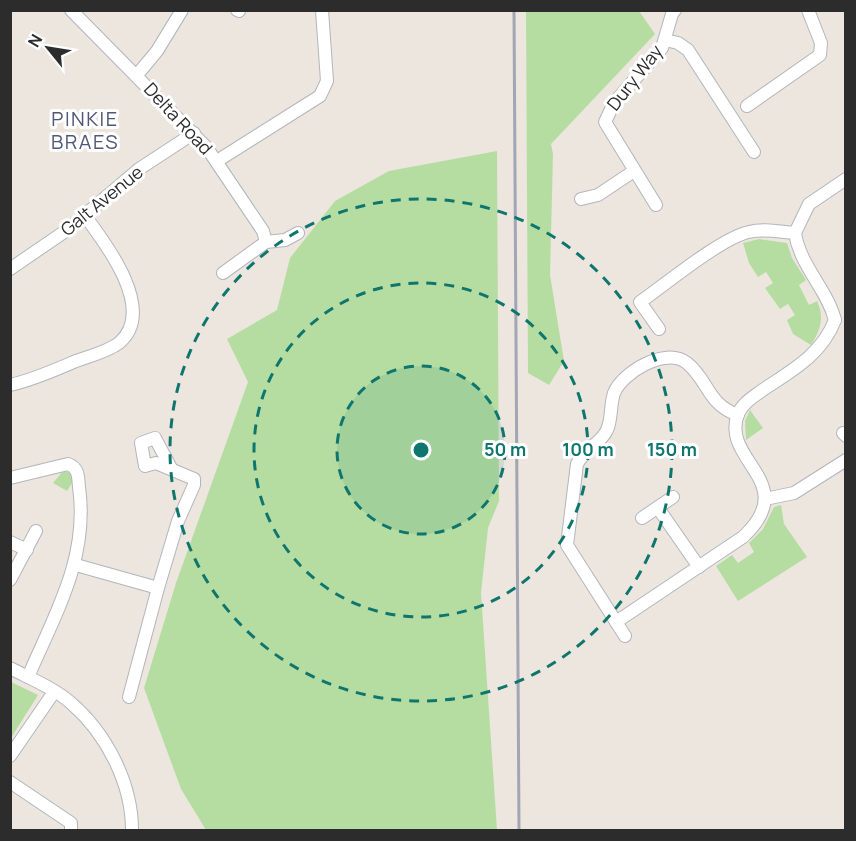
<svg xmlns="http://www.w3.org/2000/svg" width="856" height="841" viewBox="0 0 856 841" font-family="Manrope,sans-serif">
  <rect width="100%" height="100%" fill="#ece6df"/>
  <g fill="#b6dda1">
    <polygon points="526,11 639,11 655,34 551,144 553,154 550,275 564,361 549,385 528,373"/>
    <polygon points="497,151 499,501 488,528 481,593 497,830 206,830 181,789 144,688 176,583 248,382 227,339 277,310 290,258 335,201 389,171"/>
    <path d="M759,239L787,243L792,258L806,280L799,285L809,305L817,301C825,317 820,331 811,345L793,334L787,320L795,315L788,304L780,309L765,288L773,283L766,272L758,277L749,263L743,243Z"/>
    <polygon points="750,410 763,428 746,440 745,421"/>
    <polygon points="63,471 69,472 74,480 67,491 53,483"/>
    <polygon points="781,505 784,524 807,557 738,601 716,566 732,555 738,563 754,552 749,543 763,529 774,507"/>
    <polygon points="11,682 38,695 11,738"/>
  </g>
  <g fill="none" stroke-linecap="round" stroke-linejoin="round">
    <g stroke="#b3b5be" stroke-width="14">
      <g id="street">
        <polyline points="71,10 207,148 263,231 266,242"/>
        <polyline points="237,10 239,11"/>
        <polyline points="665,40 678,43 688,50 754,152"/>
        <polyline points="137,75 157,51 182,10"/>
        <polyline points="747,106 820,55 821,43 808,10"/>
        <polyline points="217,161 320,96 327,81 322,10"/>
        <polyline points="581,199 598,195 634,171"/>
        <polyline points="656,205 605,122 614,103 662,48 672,14 675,10"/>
        <polyline points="10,269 67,230 139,169 194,133"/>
        <polyline points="223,273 266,242 285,240 298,233"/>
        <path d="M835,320C827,289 800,266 795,233L809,204L846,179"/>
        <path d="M659,329L640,302C666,284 721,238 749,232C764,228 780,232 795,233"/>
        <path d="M10,385C33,380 55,370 76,361C90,356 107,352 119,343C157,311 107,245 85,216"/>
        <polyline points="843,433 846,436"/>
        <path d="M10,478L68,464C79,468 78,477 79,487C89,558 55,614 28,677"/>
        <polyline points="765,499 794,493 846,460"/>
        <polyline points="658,508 699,567"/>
        <polyline points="642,518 673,497"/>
        <polyline points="10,542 27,550"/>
        <polyline points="76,565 158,588 178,521 194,485 194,479 156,463 145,466 141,443 155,438 172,470"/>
        <polyline points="10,580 36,531"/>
        <path d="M616,622L743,537C802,482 720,461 738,414C743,402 755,396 764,389C793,370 822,354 835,320"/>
        <path d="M625,636L567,545L577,464C584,450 602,442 607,430C612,419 610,405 614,393C622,373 665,346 687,363C709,381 707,404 738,415"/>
        <path d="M10,668C31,679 54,688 71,703C107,734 132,784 132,830"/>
        <polyline points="129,697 158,588"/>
        <polyline points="10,756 54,692"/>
        <polyline points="10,782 71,823 71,830"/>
      </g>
    </g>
    <use href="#street" stroke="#fff" stroke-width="12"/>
    <polyline stroke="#a2a5b4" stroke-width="3" points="514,10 519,830"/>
  </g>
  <circle cx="421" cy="450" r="84" fill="#0f766e" fill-opacity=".12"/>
  <g fill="none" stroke="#0f766e" stroke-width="3" stroke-dasharray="10 8">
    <circle cx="421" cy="450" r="84"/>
    <circle cx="421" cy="450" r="167"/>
    <circle cx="421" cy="450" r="251"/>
  </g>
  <g text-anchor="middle" stroke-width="6" stroke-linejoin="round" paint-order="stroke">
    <g font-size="18" fill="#2c2c2c" stroke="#fff">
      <text transform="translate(635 78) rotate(-52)" y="6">Dury Way</text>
      <text transform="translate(178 119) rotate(47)" y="6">Delta Road</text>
      <text transform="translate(102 201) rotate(-39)" y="6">Galt Avenue</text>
    </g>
    <g font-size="20" letter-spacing="1.5" fill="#505778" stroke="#fff">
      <text x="85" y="126">PINKIE<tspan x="85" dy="23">BRAES</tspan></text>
    </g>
  </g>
  <circle cx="421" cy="450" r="9" fill="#0f766e" stroke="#fff" stroke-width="3"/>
  <g font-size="18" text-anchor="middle" font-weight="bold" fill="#0f766e" stroke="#fff" stroke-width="6" stroke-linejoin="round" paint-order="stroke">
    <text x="505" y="456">50 m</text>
    <text x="588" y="456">100 m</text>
    <text x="672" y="456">150 m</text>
  </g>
  <rect width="856" height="841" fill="none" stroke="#2c2c2c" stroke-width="24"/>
  <g transform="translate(48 48) rotate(300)" stroke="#ffffff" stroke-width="4.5" paint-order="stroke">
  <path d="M0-4.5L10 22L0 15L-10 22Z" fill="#2c2c2c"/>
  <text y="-9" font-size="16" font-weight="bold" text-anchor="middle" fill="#2c2c2c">N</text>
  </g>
</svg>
